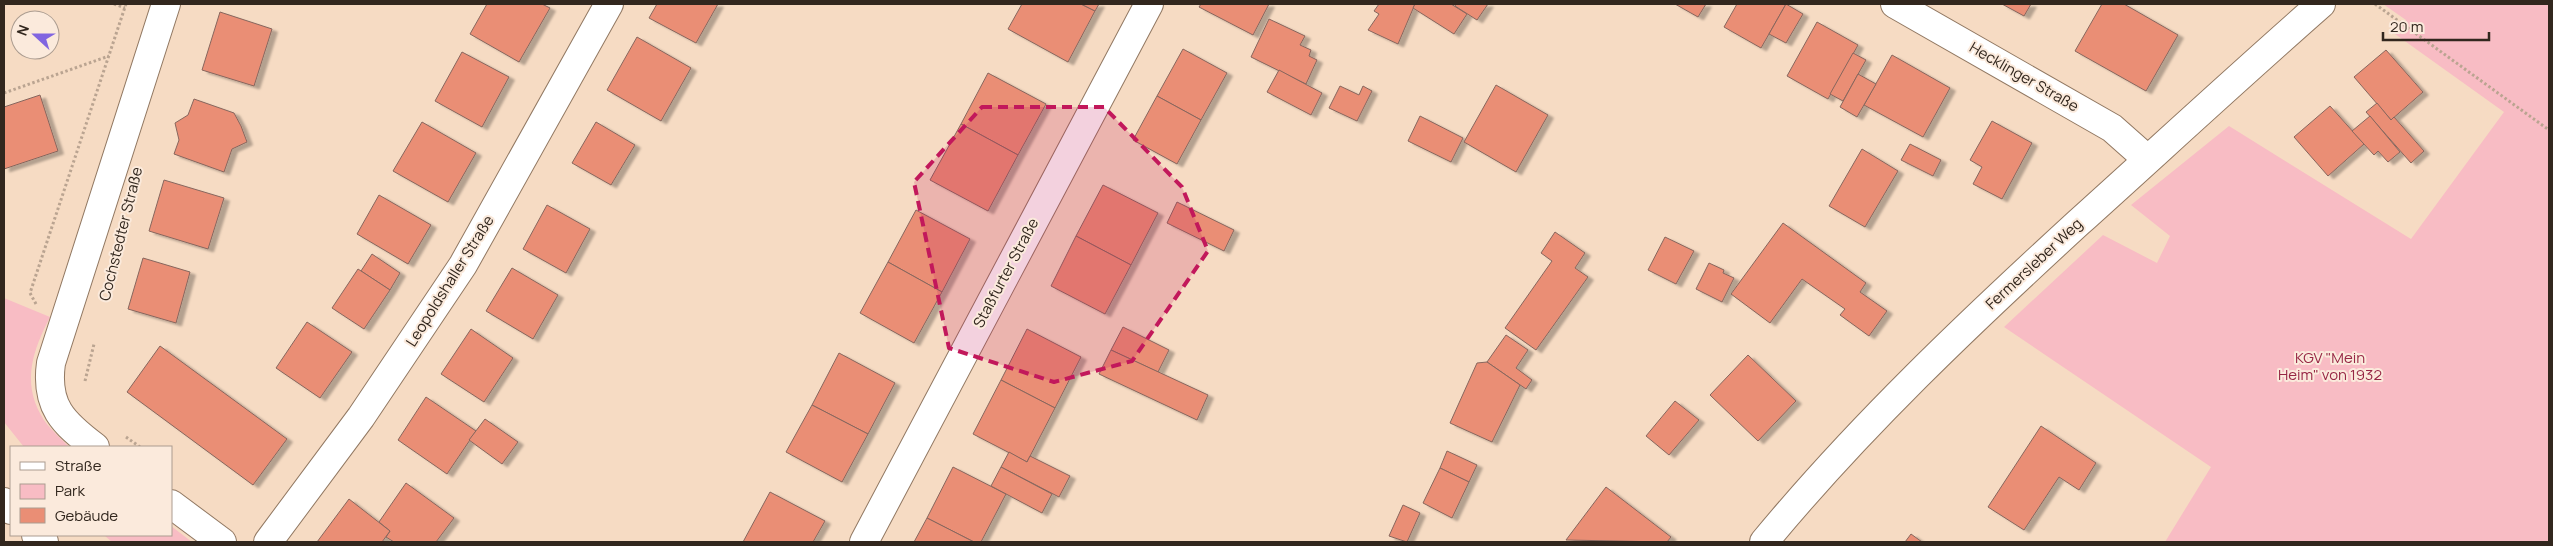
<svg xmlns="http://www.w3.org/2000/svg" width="2553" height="546" viewBox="0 0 2553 546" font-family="Manrope,sans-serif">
  <defs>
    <filter id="shadow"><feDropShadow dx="5.5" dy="3" stdDeviation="1" flood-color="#0004"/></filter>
  </defs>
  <rect width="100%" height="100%" fill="#f6dbc3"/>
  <g fill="#f8bcc4">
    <polygon points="2383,4 2549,4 2549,542 2165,542 2211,467 2004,327 2103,235 2157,263 2170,236 2131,205 2229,126 2411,239 2504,112 2395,34 2406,20"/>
    <path d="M4,298L50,317C33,350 22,381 41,415C47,427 60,437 69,447H24L4,422Z"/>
    <polygon points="171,526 192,542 112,542 104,535 171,535"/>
  </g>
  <g fill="#ea8e75" stroke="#87665d" filter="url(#shadow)">
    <polygon points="487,4 542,4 550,8 519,62 470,34"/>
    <polygon points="657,4 718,4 696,43 649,18"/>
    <polygon points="1022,4 1081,4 1095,11 1068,62 1008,29"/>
    <polygon points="1081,4 1099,4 1095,11"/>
    <polygon points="1201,4 1269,4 1253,35 1199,7"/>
    <polygon points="1379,4 1415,4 1398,44 1368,30 1379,14 1374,11"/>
    <polygon points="1415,4 1451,4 1467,14 1454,34 1413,8"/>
    <polygon points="1456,4 1488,4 1477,20 1455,6"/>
    <polygon points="1675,4 1706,4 1698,17"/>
    <polygon points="1737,4 1786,4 1761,48 1724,27"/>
    <polygon points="1786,4 1803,14 1786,43 1769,34"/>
    <polygon points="2002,4 2031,4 2024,16"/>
    <polygon points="2102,4 2124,4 2178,35 2146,91 2075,51"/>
    <polygon points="220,12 272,29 254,86 202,70"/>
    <polygon points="1269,19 1305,36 1300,45 1311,50 1309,56 1317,60 1306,84 1251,57"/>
    <polygon points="1817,22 1858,45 1828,99 1787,76"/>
    <polygon points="637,37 691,68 661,121 607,90"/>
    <polygon points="1183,49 1227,73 1201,120 1157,96"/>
    <polygon points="2386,50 2423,92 2391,120 2354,77"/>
    <polygon points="462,52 509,77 482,127 435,101"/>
    <polygon points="1853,53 1866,60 1843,101 1830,94"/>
    <polygon points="1892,55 1950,88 1923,137 1864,105"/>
    <polygon points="1279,70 1322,93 1311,115 1267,92"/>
    <polygon points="988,73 1046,104 1018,155 961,124"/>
    <polygon points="1858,74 1876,84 1857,117 1840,107"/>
    <polygon points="1496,85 1548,115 1516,172 1464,142"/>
    <polygon points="1340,86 1359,95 1363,86 1372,91 1357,121 1329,108"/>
    <polygon points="40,95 58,151 4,169 4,107"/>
    <polygon points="1157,96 1201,120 1177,164 1133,140"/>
    <polygon points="194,99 234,113 241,126 247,142 232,149 224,172 174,154 179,140 175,123 188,115"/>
    <polygon points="2377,103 2391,120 2394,117 2424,151 2411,163 2366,112"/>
    <polygon points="2330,106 2364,144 2328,176 2294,137"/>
    <polygon points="1420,116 1463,138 1451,162 1408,141"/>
    <polygon points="2370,116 2400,152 2388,162 2378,151 2374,155 2352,131"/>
    <polygon points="1992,121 2032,143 2002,199 1973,184 1982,167 1970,160"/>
    <polygon points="422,122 476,153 448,202 393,171"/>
    <polygon points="596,122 635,145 611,185 572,163"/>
    <polygon points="961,124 1018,155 988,211 930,180"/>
    <polygon points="1910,144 1941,160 1933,176 1901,160"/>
    <polygon points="1862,149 1898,171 1865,227 1829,206"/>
    <polygon points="164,180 224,198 208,249 149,231"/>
    <polygon points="1103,185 1158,213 1131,265 1076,236"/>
    <polygon points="379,195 431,225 408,264 357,234"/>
    <polygon points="1177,202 1234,230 1224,251 1167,223"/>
    <polygon points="547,205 590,229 566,273 523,249"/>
    <polygon points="916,210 970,239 942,292 888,262"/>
    <polygon points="1783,223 1866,283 1860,292 1887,311 1869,336 1840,315 1845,309 1802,279 1770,323 1731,294"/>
    <polygon points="1555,232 1585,253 1575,268 1588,277 1536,350 1505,328 1552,261 1541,253"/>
    <polygon points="1076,236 1131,265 1105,314 1051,286"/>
    <polygon points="1665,237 1694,251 1676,284 1648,270"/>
    <polygon points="372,254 400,273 390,290 361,271"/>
    <polygon points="143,258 190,272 176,323 128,309"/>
    <polygon points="888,262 942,292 914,343 860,313"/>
    <polygon points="1709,263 1724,270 1723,273 1734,278 1722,302 1696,289"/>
    <polygon points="512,268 558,295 533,339 486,311"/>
    <polygon points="358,269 390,290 364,329 332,308"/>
    <polygon points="307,322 352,352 320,398 276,368"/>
    <polygon points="1123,327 1169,350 1158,372 1111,350"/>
    <polygon points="471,329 513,358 484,402 441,374"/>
    <polygon points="1027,329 1081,357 1055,408 1001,380"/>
    <polygon points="1506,335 1528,350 1516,368 1532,380 1526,389 1487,362"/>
    <polygon points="160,346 287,439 253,485 127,392"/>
    <polygon points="1111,350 1208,395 1197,420 1099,374"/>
    <polygon points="839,353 895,383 868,434 812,405"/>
    <polygon points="1748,355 1796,401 1758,441 1710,395"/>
    <polygon points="1487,362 1520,385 1492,442 1450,423 1477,363"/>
    <polygon points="1001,380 1055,408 1027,462 973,434"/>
    <polygon points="426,397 476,431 447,474 398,440"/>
    <polygon points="1675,401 1699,420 1669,455 1646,436"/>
    <polygon points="812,405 868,434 842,482 786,452"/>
    <polygon points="485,419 518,442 502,464 469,440"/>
    <polygon points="2041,426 2096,463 2079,490 2059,477 2024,530 1988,507"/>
    <polygon points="1447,451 1477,465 1469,482 1440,468"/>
    <polygon points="1009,452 1027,462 1030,456 1070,476 1059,497 1001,467"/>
    <polygon points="953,467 1006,494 981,542 974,542 927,518"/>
    <polygon points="1001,467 1052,494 1042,513 991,486"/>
    <polygon points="1440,468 1469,482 1452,518 1423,503"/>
    <polygon points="406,483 454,518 436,542 394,542 386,537 390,531 379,522"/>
    <polygon points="1606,487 1671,537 1667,542 1566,540"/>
    <polygon points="770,492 825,521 813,542 743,542"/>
    <polygon points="349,499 390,531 382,542 317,542"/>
    <polygon points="1403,505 1420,513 1407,542 1389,536"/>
    <polygon points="927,518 974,542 914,542"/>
    <polygon points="1911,534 1922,542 1905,542"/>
  </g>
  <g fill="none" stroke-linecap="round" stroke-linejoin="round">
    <g stroke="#917862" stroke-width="30">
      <g id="street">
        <polyline points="1895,4 2112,128 2147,159"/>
        <path d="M95,447C63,423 45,406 51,363L166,4"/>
        <polyline points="171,504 222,542"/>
        <polyline points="268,542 361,417 463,265 609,4"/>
        <polyline points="864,542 1149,4"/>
      </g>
    </g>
    <g stroke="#917862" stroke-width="30">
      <path id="secondary" d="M1764,542C1859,427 1969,323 2078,223C2159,150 2239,76 2321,4"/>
    </g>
    <g stroke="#917862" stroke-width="30">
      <g id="highway">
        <polyline points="4,502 11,510"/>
        <polyline points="36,535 44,542"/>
      </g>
    </g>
    <g stroke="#baa491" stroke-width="3" stroke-dasharray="2.5 2.5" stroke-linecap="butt">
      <polyline points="114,4 125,8"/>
      <polyline points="2375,4 2549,130"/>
      <polyline points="4,93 109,56"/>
      <polyline points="36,304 30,293 126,4"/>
      <polyline points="85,381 94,344"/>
      <polyline points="126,437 140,447"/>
    </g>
    <use href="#street" stroke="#fff" stroke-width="28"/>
    <use href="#secondary" stroke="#fff" stroke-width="28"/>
    <use href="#highway" stroke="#fff" stroke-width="28"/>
  </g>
  <path fill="#c2185b" fill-opacity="0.2" stroke="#c2185b" stroke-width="4" stroke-dasharray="10 6" stroke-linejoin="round" d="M982,107H1104L1182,187L1208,251L1132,361L1054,382L949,348L914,182Z"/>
  <g text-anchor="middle" stroke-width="4" stroke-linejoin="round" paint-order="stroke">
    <g font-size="15" fill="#32271e" stroke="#fbeadc">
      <text transform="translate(2024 77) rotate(30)" y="5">Hecklinger Straße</text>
      <text transform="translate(121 234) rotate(-76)" y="5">Cochstedter Straße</text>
      <text transform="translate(2034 264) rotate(-43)" y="5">Fermersleber Weg</text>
      <text transform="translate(1006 273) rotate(-62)" y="5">Staßfurter Straße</text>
      <text transform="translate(450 281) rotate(-58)" y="5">Leopoldshaller Straße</text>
    </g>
    <g font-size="15" fill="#972745" stroke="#fbeadc">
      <text x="2330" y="363">KGV "Mein<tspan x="2330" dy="17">Heim" von 1932</tspan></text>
    </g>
  </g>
  <rect width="2553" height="546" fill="none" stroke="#32271e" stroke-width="10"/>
  <rect x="10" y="446" width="162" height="90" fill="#fbeadc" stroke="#ab9c90"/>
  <rect x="20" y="462" width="25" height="8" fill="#ffffff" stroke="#ab9c90"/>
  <text x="55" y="471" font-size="15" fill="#32271e">Straße</text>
  <rect x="20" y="484" width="25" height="15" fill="#f8bcc4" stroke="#ab9c90"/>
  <text x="55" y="496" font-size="15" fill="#32271e">Park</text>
  <rect x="20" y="508" width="25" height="15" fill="#ea8e75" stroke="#ab9c90"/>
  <text x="55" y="521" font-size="15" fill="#32271e">Gebäude</text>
  <g transform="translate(35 35) rotate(291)"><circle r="24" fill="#fbeadc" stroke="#ab9c90"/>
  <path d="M0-4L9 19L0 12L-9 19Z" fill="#8165e0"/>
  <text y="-8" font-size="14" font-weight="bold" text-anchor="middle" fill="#32271e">N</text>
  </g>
  <path d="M2383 32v8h106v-8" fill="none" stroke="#32271e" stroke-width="2.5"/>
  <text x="2390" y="32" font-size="15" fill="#32271e" stroke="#fbeadc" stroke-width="4" paint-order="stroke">20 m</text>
</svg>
